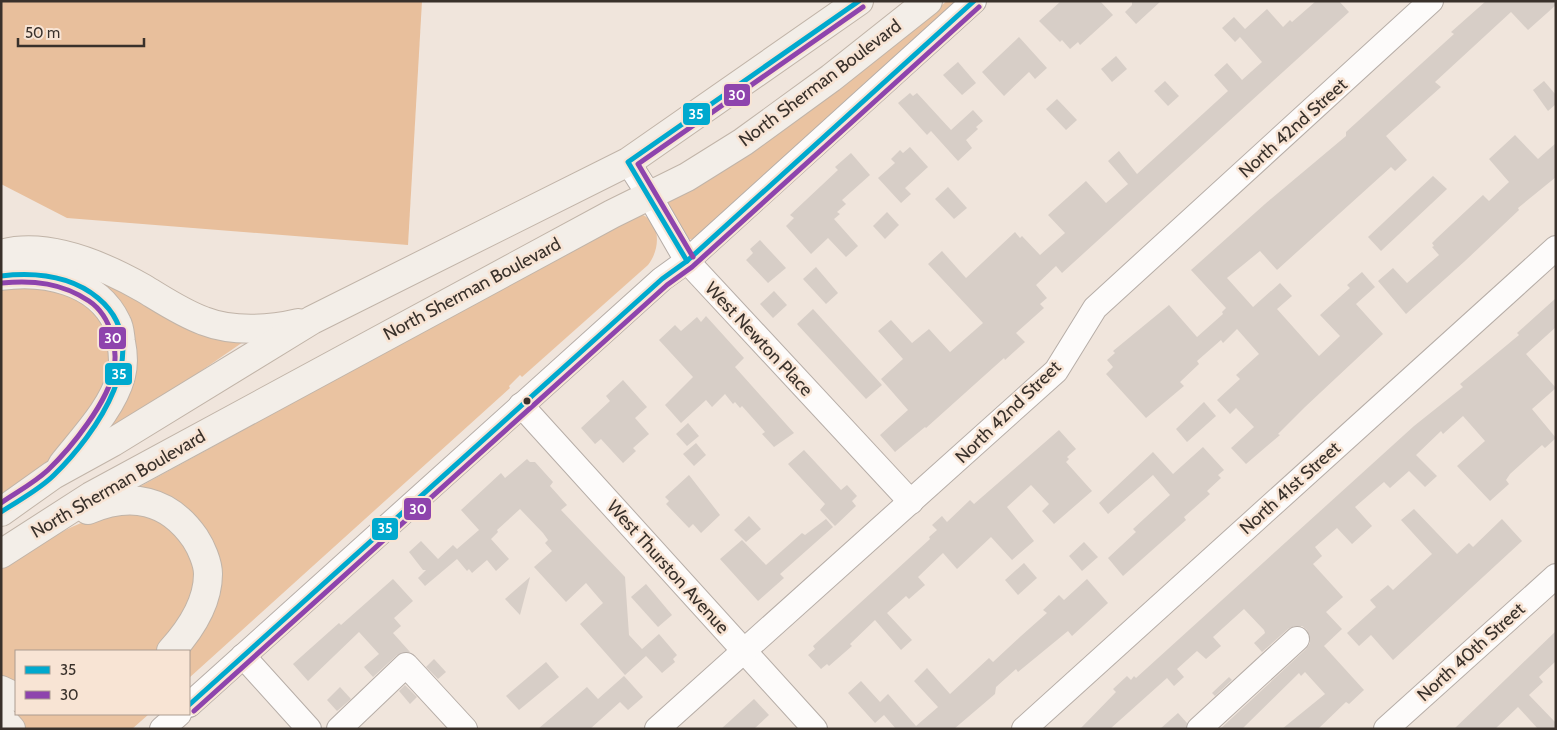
<svg xmlns="http://www.w3.org/2000/svg" width="1557" height="730" viewBox="0 0 1557 730" font-family="Cabin,sans-serif">
  <rect width="100%" height="100%" fill="#f0e5dc"/>
  <g fill="#eac3a1">
    <polygon points="947,1 958,1 695,238 688,240 668,212 667,201 845,83"/>
    <path d="M641,214C662,223 660,250 648,265L522,377L520,375L509,386L510,388L189,678V651L212,555L132,491L487,296Z"/>
    <polygon points="52,260 246,340 169,393 95,440 131,335"/>
    <polygon points="16,284 73,292 108,325 117,370 57,456 1,495 1,288"/>
    <path d="M121,512L159,518L190,546L198,594L173,635L156,651H16V690L1,683V570C41,543 73,520 121,512Z"/>
    <polygon points="11,702 16,704 16,714 149,714 132,729 24,729 9,716"/>
  </g>
  <polygon fill="#e8bf9c" points="1,1 422,1 408,245 67,218 1,184"/>
  <g fill="#d7cec7">
    <polygon points="1061,1 1100,1 1113,15 1080,45 1078,42 1070,49 1062,40 1060,42 1039,21"/>
    <polygon points="1132,1 1161,1 1136,24 1125,12 1132,5"/>
    <polygon points="1316,1 1339,1 1349,12 1062,273 1056,266 1036,285 1047,298 1040,304 1044,308 1016,333 1025,342 1005,360 1004,358 926,428 925,427 895,452 880,435 908,410 881,379 903,359 878,331 891,320 912,343 929,329 950,352 983,323 928,264 942,251 966,278 1015,232 1020,238 1022,236 1040,255 1065,233 1048,215 1086,181 1106,203 1128,184 1108,161 1119,151 1137,174 1228,91 1214,75 1227,63 1242,80 1262,62 1240,37 1235,42 1222,28 1234,17 1245,29 1267,9 1283,27 1290,20 1292,22"/>
    <polygon points="1486,1 1556,1 1556,5 1528,30 1511,12 1435,82 1441,87 1386,136 1407,160 1395,171 1391,167 1277,270 1260,251 1227,278 1253,307 1280,283 1292,296 1277,309 1319,356 1340,336 1320,315 1350,288 1347,285 1362,272 1375,287 1356,304 1383,334 1305,407 1278,434 1280,435 1246,464 1231,448 1254,427 1236,408 1230,414 1217,400 1240,379 1236,375 1259,354 1237,329 1223,343 1221,340 1197,361 1199,364 1180,382 1184,386 1146,418 1106,374 1113,367 1107,360 1115,353 1113,351 1169,305 1197,337 1223,314 1222,312 1226,308 1191,270 1265,204 1346,136 1346,132 1454,34 1451,32"/>
    <polygon points="1019,37 1047,68 1035,79 1029,72 1004,96 982,72"/>
    <polygon points="1116,56 1127,69 1112,82 1101,69"/>
    <polygon points="958,62 976,83 962,95 943,75"/>
    <polygon points="1165,81 1179,96 1168,106 1154,91"/>
    <polygon points="1544,81 1556,95 1556,104 1548,111 1533,90"/>
    <polygon points="910,93 913,96 917,93 951,130 973,110 983,121 976,127 978,129 966,140 972,148 958,161 931,131 927,135 898,103"/>
    <polygon points="1057,99 1077,120 1066,130 1046,109"/>
    <polygon points="1515,135 1538,159 1556,143 1556,177 1518,208 1519,210 1465,261 1406,314 1378,281 1393,268 1407,283 1439,255 1432,247 1434,246 1432,243 1437,238 1483,195 1489,201 1509,182 1489,159"/>
    <polygon points="910,147 928,167 905,188 911,194 901,203 878,178 895,163 891,159 900,150 903,153"/>
    <polygon points="851,153 870,175 842,200 846,204 837,212 840,214 834,219 858,246 846,257 828,238 811,254 786,226 794,218 790,215 838,170 835,167"/>
    <polygon points="1433,176 1447,189 1381,251 1368,237"/>
    <polygon points="948,187 967,208 954,219 935,199"/>
    <polygon points="887,212 899,225 885,239 873,226"/>
    <polygon points="760,240 786,268 768,283 746,260 753,253 750,249"/>
    <polygon points="816,267 838,293 826,304 803,279"/>
    <polygon points="774,291 787,305 773,318 760,304"/>
    <polygon points="1556,298 1556,327 1526,354 1556,388 1532,409 1556,438 1545,448 1542,445 1510,474 1506,480 1509,484 1490,501 1457,466 1485,441 1463,416 1443,434 1441,431 1416,455 1437,476 1425,487 1409,471 1390,488 1384,482 1355,507 1372,526 1352,544 1337,528 1315,547 1322,556 1313,564 1343,597 1326,612 1342,629 1324,646 1364,690 1349,704 1346,702 1318,729 1282,729 1325,694 1305,672 1301,676 1299,673 1242,729 1220,729 1306,649 1310,643 1307,630 1302,626 1294,626 1288,629 1262,652 1254,643 1265,633 1264,630 1244,609 1213,637 1221,646 1206,659 1197,651 1177,669 1184,677 1174,686 1167,678 1110,729 1080,729 1116,692 1113,689 1127,676 1131,680 1134,676 1136,678 1414,426 1463,387 1460,384 1519,335 1517,333"/>
    <polygon points="813,309 882,385 866,399 797,324"/>
    <polygon points="706,316 744,358 735,367 794,433 774,447 762,434 765,432 742,406 740,408 735,402 733,404 725,394 712,407 706,400 681,423 665,405 693,377 659,340 675,325 681,331 697,317 701,322"/>
    <polygon points="623,380 647,407 635,418 649,434 633,448 636,451 623,463 601,439 595,444 581,428 610,401 606,396"/>
    <polygon points="1204,402 1216,416 1187,442 1176,429"/>
    <polygon points="688,423 699,436 687,446 676,434"/>
    <polygon points="1059,430 1076,449 1067,457 1069,459 1066,462 1092,491 1054,524 1042,511 1049,504 1031,485 1007,507 1034,541 1012,560 991,537 957,569 943,553 918,577 925,585 909,599 906,596 887,613 912,640 901,650 875,620 850,644 852,646 829,666 827,664 821,669 808,655 815,649 813,646 930,539 929,537 937,530 932,525 942,516 947,522 970,500 974,504"/>
    <polygon points="696,443 706,455 694,466 683,454"/>
    <polygon points="1203,447 1224,470 1218,475 1221,478 1207,491 1210,494 1184,517 1186,520 1123,576 1108,558 1136,532 1133,529 1170,495 1153,475 1108,514 1099,503 1153,452 1173,474"/>
    <polygon points="804,450 841,490 847,485 857,496 852,501 856,506 835,526 820,510 825,504 788,464"/>
    <polygon points="527,459 530,462 535,462 553,482 550,486 567,505 561,510 625,577 629,635 642,649 659,634 677,655 673,659 675,662 662,673 646,656 625,675 580,624 603,603 586,583 566,602 534,567 552,551 545,543 548,540 543,533 520,509 497,530 498,532 491,539 509,559 496,571 487,560 472,573 469,569 467,571 457,559 425,586 418,578 426,570 423,570 409,552 421,541 438,559 453,545 457,549 479,530 461,510 501,473 505,478"/>
    <polygon points="689,475 720,515 701,533 693,524 689,528 666,504 669,501 665,497"/>
    <polygon points="1414,509 1457,554 1469,543 1473,547 1502,519 1522,541 1393,660 1371,635 1359,646 1347,633 1376,607 1370,600 1388,585 1393,590 1432,554 1401,520"/>
    <polygon points="749,516 761,529 746,542 734,530"/>
    <polygon points="826,519 833,527 780,574 784,578 758,601 720,559 742,540 766,565 802,533 805,535"/>
    <polygon points="1084,542 1098,557 1082,571 1069,556"/>
    <polygon points="1024,563 1037,578 1018,595 1005,580"/>
    <polygon points="530,577 520,615 505,599"/>
    <polygon points="393,579 413,601 394,618 401,626 393,633 410,652 397,655 373,677 364,667 379,654 359,632 308,681 293,664 339,623 341,625"/>
    <polygon points="1087,579 1108,603 1072,636 1068,631 1018,672 1016,669 996,687 995,694 954,729 896,729 884,715 875,723 848,693 861,681 880,702 888,694 916,726 938,707 914,681 927,668 950,694 989,658 993,662 1021,636 1047,613 1043,610 1059,595 1064,600"/>
    <polygon points="646,584 672,615 658,627 631,597"/>
    <polygon points="1556,631 1556,661 1539,677 1543,682 1529,695 1556,723 1556,729 1538,729 1518,707 1495,729 1454,729"/>
    <polygon points="434,659 446,672 438,679 426,667"/>
    <polygon points="546,662 559,677 519,710 506,696"/>
    <polygon points="624,676 643,697 628,710 620,702 590,729 538,729 587,687 598,699"/>
    <polygon points="1229,677 1232,680 1215,696 1212,693"/>
    <polygon points="405,685 417,697 410,704 399,691"/>
    <polygon points="340,687 351,699 337,711 327,700"/>
    <polygon points="754,699 769,715 754,729 721,729"/>
    <polygon points="1178,713 1187,723 1186,729 1160,729"/>
  </g>
  <g fill="none" stroke-linecap="round" stroke-linejoin="round">
    <g stroke="#b6ada7" stroke-width="26">
      <g id="minor">
        <polyline points="628,162 649,195 687,261 911,502"/>
        <polyline points="521,405 815,729"/>
        <polyline points="243,656 309,729"/>
        <polyline points="189,705 662,279 687,261 974,1"/>
        <polyline points="162,729 179,714"/>
        <polyline points="339,729 406,665 465,729"/>
        <polyline points="657,729 1056,371 1095,308 1431,1"/>
        <polyline points="1024,729 1556,248"/>
        <polyline points="1199,729 1297,639"/>
        <polyline points="1386,729 1556,576"/>
      </g>
    </g>
    <g stroke="#c1b4a8" stroke-width="30">
      <g id="major">
        <path d="M1,254C47,241 104,266 143,288C163,300 182,313 204,321C232,332 269,330 298,323"/>
        <path d="M1,276C44,270 97,280 117,323C120,328 120,336 121,342C123,352 124,365 121,376C112,409 83,438 62,465"/>
        <path d="M88,510C131,492 168,499 195,538C201,547 208,563 208,574C208,603 190,630 171,651"/>
        <polyline points="1,512 53,475 113,442 312,320 628,162 859,1"/>
        <polyline points="1,554 91,496 612,214 687,177 743,142 831,78 928,1"/>
        <polyline points="1,690 16,697"/>
        <polyline points="1,718 11,729"/>
      </g>
    </g>
    <use href="#minor" stroke="#fdfbfa" stroke-width="24"/>
    <use href="#major" stroke="#f3eee8" stroke-width="28"/>
    <g stroke="#f8e4d4" stroke-width="9">
      <g id="bus-1">
        <polyline points="687,261 628,162 859,1"/>
        <path d="M1,276C35,272 70,275 98,298C158,348 95,435 54,475C39,490 19,500 1,512"/>
        <polyline points="189,705 662,279 687,261 974,1"/>
      </g>
    </g>
    <g stroke="#f8e4d4" stroke-width="9">
      <g id="bus-2">
        <polyline points="693,257 638,164 863,7"/>
        <path d="M1,503C17,492 34,483 48,470C71,448 109,401 114,369C116,358 115,346 112,335C108,321 101,309 89,301C62,283 34,280 2,283"/>
        <polyline points="194,711 667,285 692,267 979,7"/>
      </g>
    </g>
    <use href="#bus-1" stroke="#00a9ce" stroke-width="5"/>
    <use href="#bus-2" stroke="#8e44ad" stroke-width="5"/>
  </g>
  <circle fill="#39312b" stroke="#f8e4d4" stroke-width="2" cx="527" cy="401" r="4.5"/>
  <g text-anchor="middle" stroke-width="5" stroke-linejoin="round" paint-order="stroke">
    <g font-size="18" fill="#39312b" stroke="#f8e4d4">
      <text transform="translate(820 83) rotate(-37)" y="6">North Sherman Boulevard</text>
      <text transform="translate(1293 128) rotate(-42)" y="6">North 42nd Street</text>
      <text transform="translate(472 289) rotate(-28)" y="6">North Sherman Boulevard</text>
      <text transform="translate(759 339) rotate(47)" y="6">West Newton Place</text>
      <text transform="translate(1008 412) rotate(-44)" y="6">North 42nd Street</text>
      <text transform="translate(118 484) rotate(-30)" y="6">North Sherman Boulevard</text>
      <text transform="translate(1290 488) rotate(-42)" y="6">North 41st Street</text>
      <text transform="translate(668 567) rotate(48)" y="6">West Thurston Avenue</text>
      <text transform="translate(1471 652) rotate(-42)" y="6">North 40th Street</text>
    </g>
  </g>
  <g stroke="#f8e4d4" stroke-width="2">
    <rect x="723" y="83" width="28" height="24" rx="5" fill="#8e44ad"/>
    <rect x="682" y="102" width="29" height="24" rx="5" fill="#00a9ce"/>
    <rect x="98" y="326" width="29" height="24" rx="5" fill="#8e44ad"/>
    <rect x="104" y="362" width="29" height="24" rx="5" fill="#00a9ce"/>
    <rect x="403" y="497" width="29" height="24" rx="5" fill="#8e44ad"/>
    <rect x="371" y="517" width="28" height="24" rx="5" fill="#00a9ce"/>
  </g>
  <g font-size="14" text-anchor="middle" font-weight="bold" fill="#fff">
    <text x="737" y="100">30</text>
    <text x="696" y="119">35</text>
    <text x="113" y="343">30</text>
    <text x="119" y="379">35</text>
    <text x="418" y="514">30</text>
    <text x="385" y="533">35</text>
  </g>
  <rect width="1557" height="730" fill="none" stroke="#39312b" stroke-width="5"/>
  <rect x="15" y="650" width="175" height="65" fill="#f8e4d4" stroke="#ac9c90"/>
  <rect x="25" y="666" width="25" height="8" fill="#00a9ce" stroke="#ac9c90"/>
  <text x="60" y="675" font-size="15" fill="#39312b">35</text>
  <rect x="25" y="691" width="25" height="8" fill="#8e44ad" stroke="#ac9c90"/>
  <text x="60" y="700" font-size="15" fill="#39312b">30</text>
  <path d="M18 38v8h126v-8" fill="none" stroke="#39312b" stroke-width="2.5"/>
  <text x="25" y="38" font-size="15" fill="#39312b" stroke="#f8e4d4" stroke-width="4" paint-order="stroke">50 m</text>
</svg>
